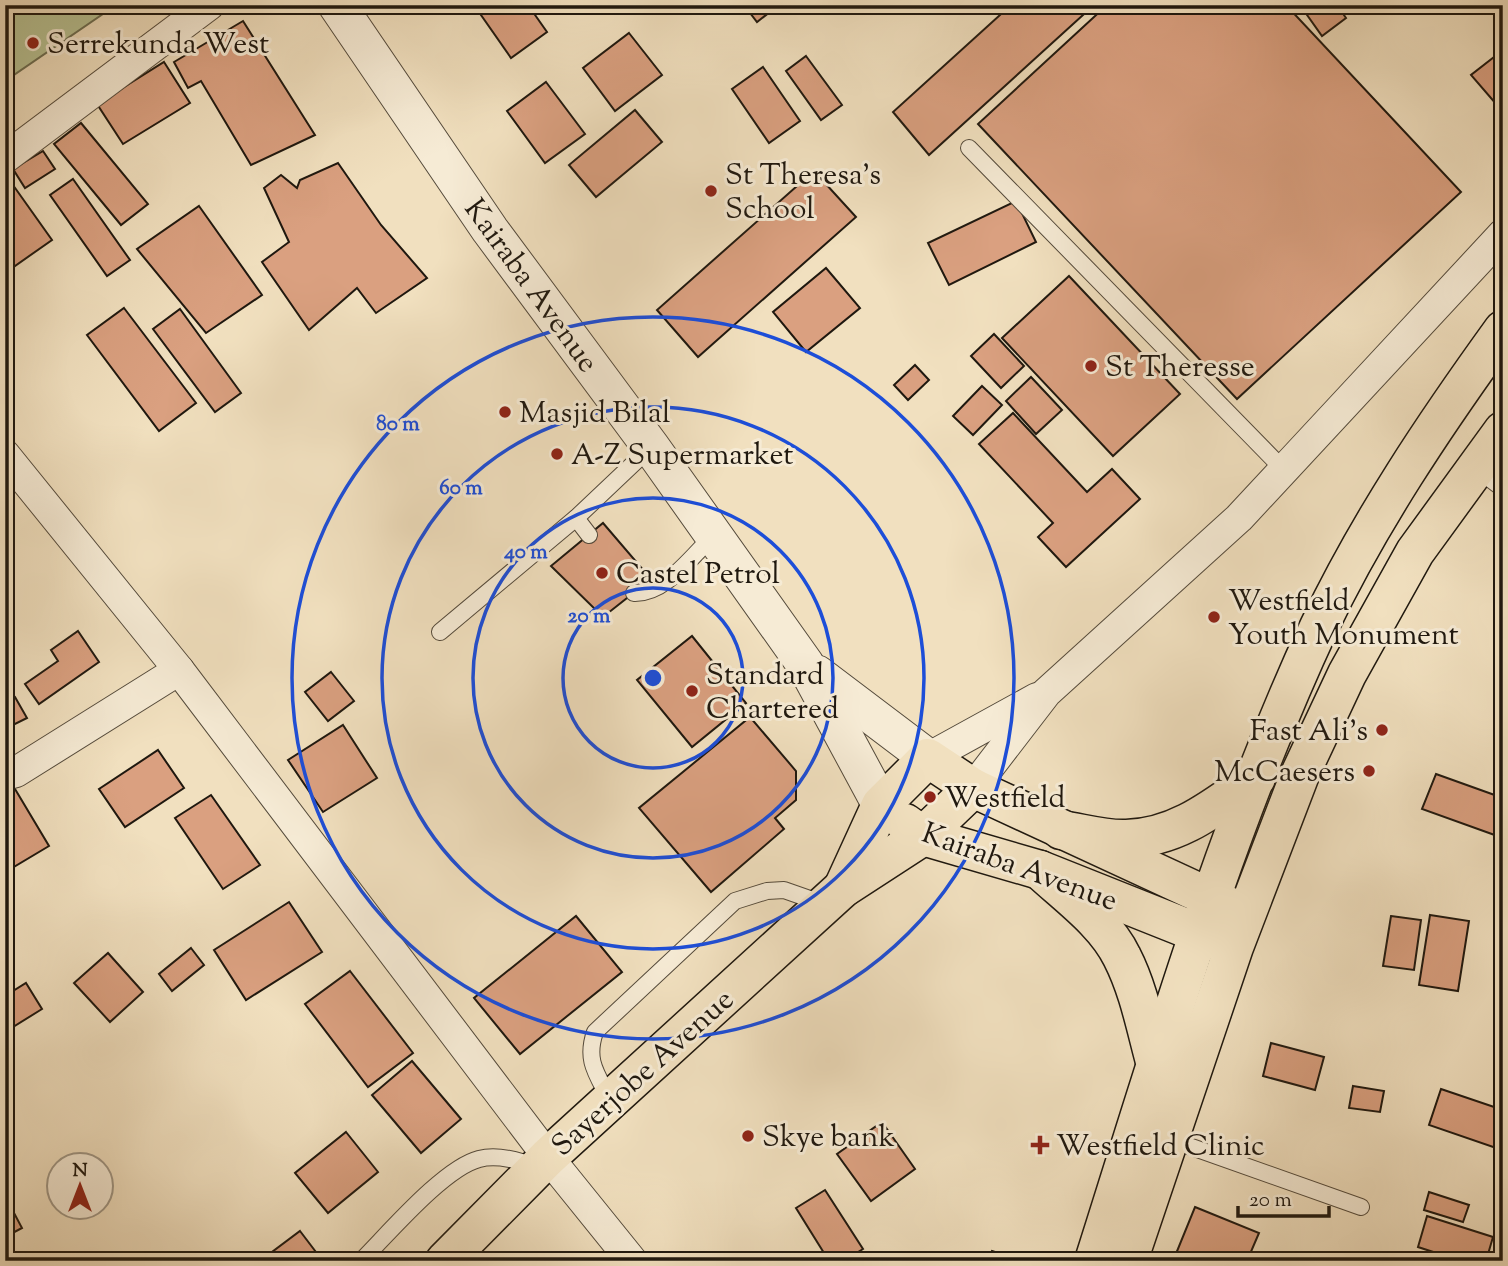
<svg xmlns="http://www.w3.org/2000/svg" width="1508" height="1266" viewBox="0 0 1508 1266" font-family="'Sorts Mill Goudy',serif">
  <rect width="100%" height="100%" fill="#f1e0bf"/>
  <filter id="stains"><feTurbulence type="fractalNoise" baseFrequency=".00286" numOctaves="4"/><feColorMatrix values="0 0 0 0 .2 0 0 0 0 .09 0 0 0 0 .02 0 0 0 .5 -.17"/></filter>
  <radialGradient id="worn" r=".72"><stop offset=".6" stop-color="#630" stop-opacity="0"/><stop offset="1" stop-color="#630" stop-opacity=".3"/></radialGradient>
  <polygon fill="#b8c394" stroke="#6c6e52" stroke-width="2" points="5,5 116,5 5,81"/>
  <g fill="#daa080" stroke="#1f180f" stroke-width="2">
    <polygon points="474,5 528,5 547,32 511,58"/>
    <polygon points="744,5 779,5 757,22"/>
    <polygon points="1011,5 1094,5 929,155 893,112"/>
    <polygon points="1107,5 1286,5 1461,192 1237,399 978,124"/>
    <polygon points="1300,5 1337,5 1346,18 1322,36"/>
    <polygon points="243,21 315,135 251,165 201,81 188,88 174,62"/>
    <polygon points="629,33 662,75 615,111 583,68"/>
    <polygon points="1503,50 1503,112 1471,75"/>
    <polygon points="806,56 842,105 821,120 786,71"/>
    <polygon points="164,62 190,103 123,144 97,104"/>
    <polygon points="763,67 800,121 769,143 732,89"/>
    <polygon points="546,82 585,134 545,163 507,111"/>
    <polygon points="635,110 662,142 596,197 569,165"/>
    <polygon points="81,123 148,204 121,225 54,144"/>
    <polygon points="43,151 55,169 25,188 13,169"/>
    <polygon points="338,163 381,225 427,278 376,313 357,288 309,330 262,262 289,242 264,188 281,175 297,188 300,180"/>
    <polygon points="814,171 856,217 698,357 657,310"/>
    <polygon points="8,178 52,240 5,273 5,180"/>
    <polygon points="73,179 130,260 107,276 50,195"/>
    <polygon points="1016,201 1036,242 949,285 928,243"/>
    <polygon points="199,206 262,295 206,333 137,249"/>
    <polygon points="826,268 860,308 806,352 773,312"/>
    <polygon points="1069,276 1180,394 1113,456 1002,338"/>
    <polygon points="124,308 196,403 159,431 87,335"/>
    <polygon points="180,309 241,393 215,412 153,329"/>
    <polygon points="994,334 1024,366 1001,388 971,356"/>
    <polygon points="915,365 929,380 908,400 894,385"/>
    <polygon points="1031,377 1062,410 1036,434 1006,401"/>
    <polygon points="982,386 1002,405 973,435 953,416"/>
    <polygon points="1013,413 1087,492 1112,469 1140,499 1066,567 1038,537 1053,523 979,444"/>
    <polygon points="603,523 651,579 603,617 551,566"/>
    <polygon points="78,631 99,662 39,704 25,684 58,661 51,650"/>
    <polygon points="692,636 746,703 692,747 637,680"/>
    <polygon points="331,672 354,701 328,721 305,692"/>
    <polygon points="15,697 27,718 5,729 5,702"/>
    <polygon points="750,717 796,771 796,800 775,818 784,829 711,892 639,808"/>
    <polygon points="343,725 377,778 323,812 288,760"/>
    <polygon points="158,750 184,788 125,827 99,789"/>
    <polygon points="1436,774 1503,798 1503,838 1422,809"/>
    <polygon points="15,789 49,846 7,871 5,795"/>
    <polygon points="211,795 260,865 223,889 175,818"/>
    <polygon points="289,902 322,952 246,1000 214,950"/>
    <polygon points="1430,915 1469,921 1458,991 1419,985"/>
    <polygon points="576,916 622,972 520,1054 474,998"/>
    <polygon points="1391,916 1421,920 1414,970 1383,966"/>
    <polygon points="191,948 204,965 172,991 159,974"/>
    <polygon points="108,953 143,992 110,1022 74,983"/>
    <polygon points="350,971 413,1053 368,1087 305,1004"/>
    <polygon points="26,983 42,1009 5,1032 5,996"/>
    <polygon points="1271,1043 1324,1057 1315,1090 1263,1076"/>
    <polygon points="412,1061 461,1119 421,1153 372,1095"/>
    <polygon points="1353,1086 1384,1091 1380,1112 1349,1108"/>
    <polygon points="1441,1089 1503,1110 1503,1139 1499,1149 1429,1125"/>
    <polygon points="882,1122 915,1169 871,1201 837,1154"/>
    <polygon points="346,1132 378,1172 328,1213 295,1173"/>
    <polygon points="825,1190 863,1249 843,1261 829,1261 796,1208"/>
    <polygon points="1429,1192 1469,1205 1463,1222 1424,1210"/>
    <polygon points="5,1196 22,1228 5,1237"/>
    <polygon points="1195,1207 1259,1233 1247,1261 1173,1261"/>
    <polygon points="1427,1216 1493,1237 1486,1261 1461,1261 1418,1247"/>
    <polygon points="300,1231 322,1260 260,1261"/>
    <polygon points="992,1251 1022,1261 989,1261"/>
  </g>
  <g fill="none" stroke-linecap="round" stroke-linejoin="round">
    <g stroke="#544a3b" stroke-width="18">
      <g id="service">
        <polyline points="969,148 1284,470"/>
        <polyline points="576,518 589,535"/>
        <path d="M634,593C665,594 691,557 713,536"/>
        <polyline points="440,632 576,518 651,447"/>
        <path d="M610,1100C597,1074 585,1061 595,1032L735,901L767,891L784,890L824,904"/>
        <polyline points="1169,1139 1361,1207"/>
        <path d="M361,1261C389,1233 444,1168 479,1159C498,1154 520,1161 538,1167"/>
      </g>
    </g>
    <g stroke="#544a3b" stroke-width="32">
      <g id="minor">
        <polyline points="5,158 209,5"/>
        <polyline points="5,455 179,670 548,1157 632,1261"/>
        <polyline points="1479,462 1503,480"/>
        <polyline points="928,758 1037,698"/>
        <polyline points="5,775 16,772 179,670"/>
        <polyline points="973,788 1046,693 1239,518 1503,234"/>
      </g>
    </g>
    <g stroke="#544a3b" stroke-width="39">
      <g id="tertiary">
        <polyline points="337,5 490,230 651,447 805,664 881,805"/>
        <polyline points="817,674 928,758"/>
      </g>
    </g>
    <g stroke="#1f180f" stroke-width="41">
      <g id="primary">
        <polyline points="905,823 923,836 1040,870 1231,946"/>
        <polyline points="843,888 881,805 928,758 973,788 1241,912"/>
        <polyline points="445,1261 548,1157 843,888 923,836 973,788"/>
      </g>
    </g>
    <g stroke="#1f180f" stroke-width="41">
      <g id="trunk">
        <path d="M1061,830C1082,833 1105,840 1126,839C1178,838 1216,806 1256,778"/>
        <path d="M1040,870C1068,896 1105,922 1122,957C1139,990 1146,1029 1156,1065"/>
        <path d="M1094,1261C1162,1047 1224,831 1319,627C1369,522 1435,424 1503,330"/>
        <polyline points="1128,1261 1234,947 1301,772 1347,674 1415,552 1503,431"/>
      </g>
    </g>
    <use href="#service" stroke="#f6ebd5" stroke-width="16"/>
    <use href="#minor" stroke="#f6ebd5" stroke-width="30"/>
    <use href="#tertiary" stroke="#f6ebd5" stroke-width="37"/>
    <use href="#primary" stroke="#f1e0bf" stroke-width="38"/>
    <use href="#trunk" stroke="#f1e0bf" stroke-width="38"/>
  </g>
  <g fill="none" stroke="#1d4ed8" stroke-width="3.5">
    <circle cx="653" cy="678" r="90"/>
    <circle cx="653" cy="678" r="180"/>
    <circle cx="653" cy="678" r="271"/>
    <circle cx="653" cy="678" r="361"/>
  </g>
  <g fill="#8f2418" stroke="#f6ebd5" stroke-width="2.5">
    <circle cx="33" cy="43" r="7"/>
    <circle cx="711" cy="191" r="7"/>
    <circle cx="1091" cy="366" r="7"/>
    <circle cx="505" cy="412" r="7"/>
    <circle cx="557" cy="454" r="7"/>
    <circle cx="602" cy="573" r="7"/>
    <circle cx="1214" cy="617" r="7"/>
    <circle cx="692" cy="691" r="7"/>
    <circle cx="1382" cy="730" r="7"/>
    <circle cx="1369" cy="771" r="7"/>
    <circle cx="930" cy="797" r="7"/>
    <circle cx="748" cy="1136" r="7"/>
    <path d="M1036.5 1134.5h7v7h7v7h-7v7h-7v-7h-7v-7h7z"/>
  </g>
  <g text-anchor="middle" stroke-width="6" stroke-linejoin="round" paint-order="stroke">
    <g font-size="30" fill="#1f180f" stroke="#f6ebd5" text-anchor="start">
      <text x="47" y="53">Serrekunda West</text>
      <text x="725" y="184">St Theresa's<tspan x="725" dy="34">School</tspan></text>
      <text x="1105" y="376">St Theresse</text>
      <text x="519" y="422">Masjid Bilal</text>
      <text x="571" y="464">A-Z Supermarket</text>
      <text x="616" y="583">Castel Petrol</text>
      <text x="1228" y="610">Westfield<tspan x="1228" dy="34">Youth Monument</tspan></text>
      <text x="706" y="684">Standard<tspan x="706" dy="34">Chartered</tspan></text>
      <text x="1368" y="740" text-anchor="end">Fast Ali's</text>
      <text x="1355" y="781" text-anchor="end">McCaesers</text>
      <text x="944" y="807">Westfield</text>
      <text x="762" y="1146">Skye bank</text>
      <text x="1056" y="1155">Westfield Clinic</text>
    </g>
    <g font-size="30" fill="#1f180f" stroke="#f6ebd5">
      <text transform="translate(532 285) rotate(54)" y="10">Kairaba Avenue</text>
      <text transform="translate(1020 866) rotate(20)" y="10">Kairaba Avenue</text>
      <text transform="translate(642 1072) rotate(-42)" y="10">Sayerjobe Avenue</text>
    </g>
  </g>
  <circle cx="653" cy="678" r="10" fill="#1d4ed8" stroke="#f6ebd5" stroke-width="3.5"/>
  <g font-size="21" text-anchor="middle" font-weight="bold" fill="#1d4ed8" stroke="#f6ebd5" stroke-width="6" stroke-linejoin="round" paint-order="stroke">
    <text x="398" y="430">80 m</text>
    <text x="461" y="494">60 m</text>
    <text x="526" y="558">40 m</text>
    <text x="589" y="622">20 m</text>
  </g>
  <rect width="1508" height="1266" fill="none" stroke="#f1e0bf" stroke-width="28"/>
  <rect x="7" y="7" width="1494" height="1252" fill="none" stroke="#1f180f" stroke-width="3.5"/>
  <rect x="14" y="14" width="1480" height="1238" fill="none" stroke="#1f180f" stroke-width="2"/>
  <g transform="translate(80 1186)"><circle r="33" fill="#f6ebd5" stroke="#a09786" stroke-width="2"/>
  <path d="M0-5L12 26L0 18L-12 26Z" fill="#8f2418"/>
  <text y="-10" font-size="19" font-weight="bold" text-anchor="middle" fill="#1f180f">N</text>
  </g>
  <path d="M1238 1206v10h91v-10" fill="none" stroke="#1f180f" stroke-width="3.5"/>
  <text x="1249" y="1206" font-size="21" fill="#1f180f" stroke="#f6ebd5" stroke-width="5" paint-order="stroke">20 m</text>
  <rect width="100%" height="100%" filter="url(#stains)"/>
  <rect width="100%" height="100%" fill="url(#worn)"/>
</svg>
